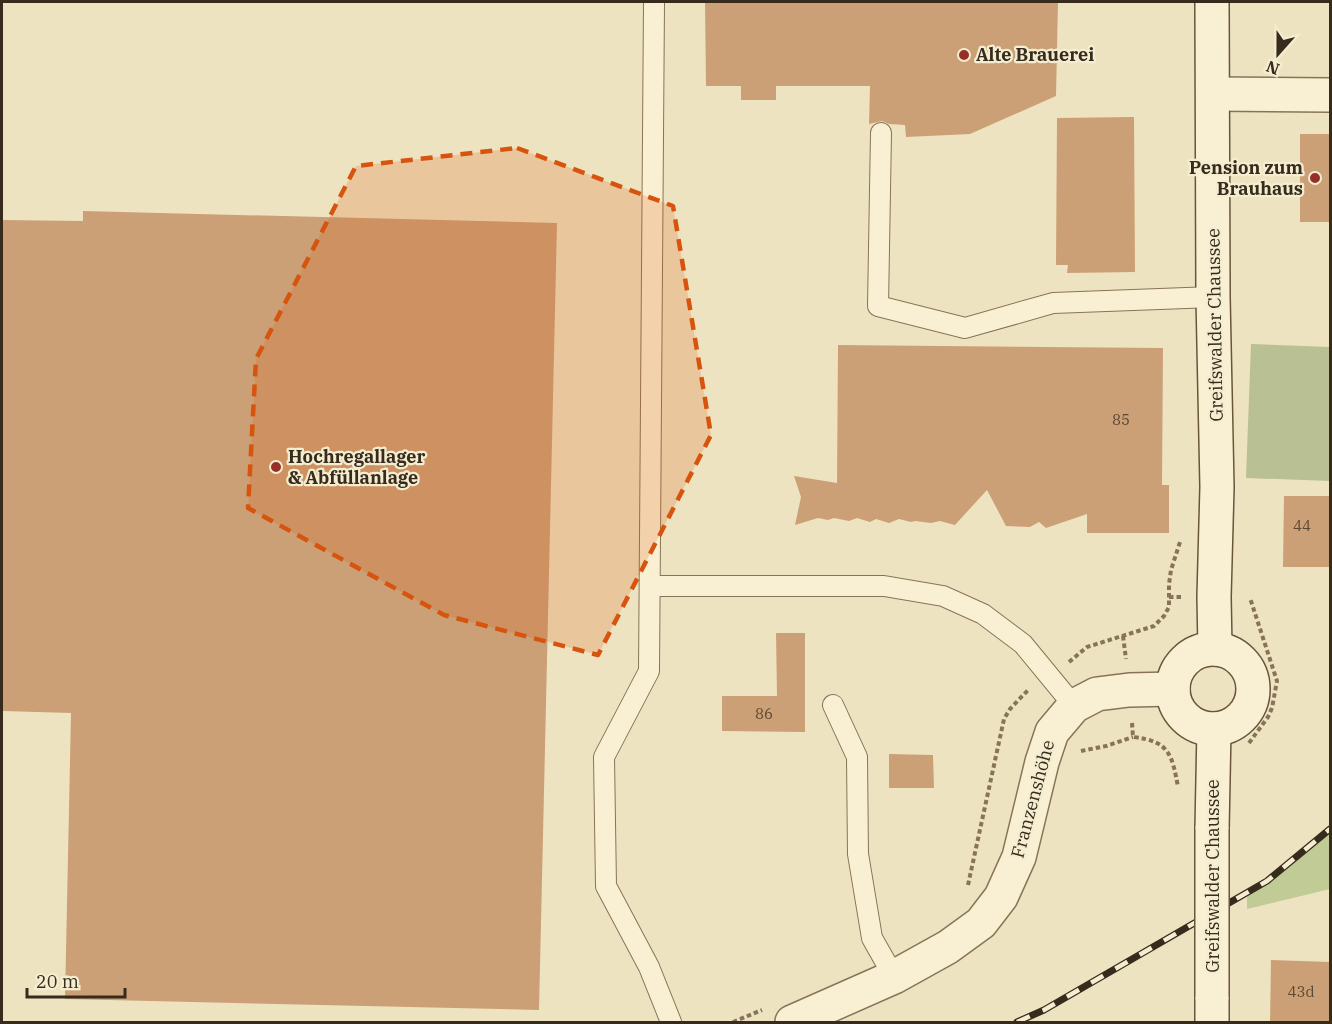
<svg xmlns="http://www.w3.org/2000/svg" width="1332" height="1024" viewBox="0 0 1332 1024" font-family="'IBM Plex Serif',serif">
  <rect width="100%" height="100%" fill="#eee3c0"/>
  <polygon fill="#c1cb95" points="1330,829 1330,889 1247,909 1247,897"/>
  <polygon fill="#b8c094" points="1251,344 1330,347 1330,481 1246,478"/>
  <g fill="#cca076">
    <polygon points="705,2 1058,2 1056,96 970,134 906,137 905,125 889,124 882,121 869,124 870,86 776,86 776,100 741,100 741,86 706,86"/>
    <polygon points="1134,117 1135,272 1067,273 1068,265 1056,265 1057,118"/>
    <rect x="1300" y="134" width="30" height="88"/>
    <polygon points="83,211 557,223 539,1010 65,999 71,713 2,711 2,220 83,221"/>
    <polygon points="838,345 1163,348 1162,485 1169,485 1169,533 1087,533 1087,514 1046,528 1039,522 1030,527 1006,526 987,490 955,525 940,521 931,523 915,521 911,522 899,519 889,523 876,519 870,522 857,518 849,521 834,518 828,520 818,518 795,525 801,497 794,476 837,483"/>
    <polygon points="1284,496 1330,496 1330,567 1283,567"/>
    <polygon points="776,633 805,633 805,732 722,731 722,696 777,696"/>
    <polygon points="889,754 933,755 934,788 889,788"/>
    <polygon points="1271,960 1330,962 1330,1023 1270,1023"/>
  </g>
  <g fill="none" stroke-linecap="round" stroke-linejoin="round">
    <g stroke="#877458" stroke-width="22">
      <g id="lane">
        <polyline points="654,2 649,671 604,757 606,886 649,967 671,1022"/>
        <polyline points="881,133 878,306 965,328 1053,303 1213,297"/>
        <polyline points="651,586 884,586 943,596 983,614 1023,644 1074,706"/>
        <polyline points="833,705 857,757 858,854 872,938 894,977"/>
      </g>
    </g>
    <g stroke="#877458" stroke-width="36">
      <g id="street">
        <polyline points="1213,94 1330,95"/>
        <polyline points="792,1022 894,977 948,947 981,923 1001,897 1019,857 1042,762 1052,732 1074,706 1097,694 1129,690 1173,689"/>
      </g>
    </g>
    <g stroke="#68553c" stroke-width="36">
      <g id="secondary">
        <polyline points="1212,2 1213,297 1217,487 1214,597 1215,649"/>
        <circle cx="1213" cy="689" r="40"/>
        <polyline points="1212,829 1214,729"/>
        <polyline points="1212,1022 1212,997"/>
      </g>
    </g>
    <g stroke="#877458" stroke-width="4" stroke-dasharray="4.5 3" stroke-linecap="butt">
      <polyline points="1169,597 1183,597"/>
      <polyline points="1123,636 1126,659"/>
      <polyline points="1069,662 1087,647 1154,626 1164,616 1169,607 1169,584 1171,570 1180,542"/>
      <path d="M1132,723L1133,737C1169,741 1172,754 1178,787"/>
      <polyline points="1249,743 1268,717 1272,708 1277,681 1250,598"/>
      <polyline points="1081,751 1106,746 1133,737"/>
      <polyline points="968,885 1004,719 1010,709 1028,690"/>
      <polyline points="733,1022 762,1010"/>
    </g>
    <use href="#lane" stroke="#f9f0d3" stroke-width="20"/>
    <use href="#street" stroke="#f9f0d3" stroke-width="33"/>
    <use href="#secondary" stroke="#f9f0d3" stroke-width="33"/>
    <g stroke="#362b1d" stroke-width="7">
      <polyline id="rail" points="1017,1022 1044,1010 1267,881 1330,829"/>
    </g>
    <use href="#rail" stroke="#f5edd0" stroke-width="4.5" stroke-dasharray="14" stroke-linecap="butt"/>
    <g stroke="#68553c" stroke-width="36" stroke-linecap="butt">
      <polyline id="secondary-bridge" points="1212,829 1212,997"/>
    </g>
    <use href="#secondary-bridge" stroke="#f9f0d3" stroke-width="33"/>
  </g>
  <path fill="#d6540e" fill-opacity="0.2" stroke="#d6540e" stroke-width="4.5" stroke-dasharray="12 8" stroke-linejoin="round" d="M517,148L673,206L711,435L598,655L444,615L248,508L256,359L356,166Z"/>
  <g fill="#962f28" stroke="#f5edd0" stroke-width="2">
    <circle cx="964" cy="55" r="6"/>
    <circle cx="1315" cy="178" r="6"/>
    <circle cx="276" cy="467" r="6"/>
  </g>
  <g text-anchor="middle" stroke-width="4.5" stroke-linejoin="round" paint-order="stroke">
    <g font-size="15" fill="#5c4833">
      <text x="1121" y="425">85</text>
      <text x="1302" y="531">44</text>
      <text x="764" y="719">86</text>
      <text x="1301" y="997">43d</text>
    </g>
    <g font-size="18" font-weight="bold" fill="#362b1d" stroke="#f5edd0" text-anchor="start">
      <text x="976" y="61">Alte Brauerei</text>
      <text x="1303" y="174" text-anchor="end">Pension zum<tspan x="1303" dy="21">Brauhaus</tspan></text>
      <text x="288" y="463">Hochregallager<tspan x="288" dy="21">&amp; Abfüllanlage</tspan></text>
    </g>
    <g font-size="18" fill="#362b1d" stroke="#f5edd0">
      <text transform="translate(1215 325) rotate(-91)" y="6">Greifswalder Chaussee</text>
      <text transform="translate(1033 799) rotate(-75)" y="6">Franzenshöhe</text>
      <text transform="translate(1213 876) rotate(-90)" y="6">Greifswalder Chaussee</text>
    </g>
  </g>
  <rect width="1332" height="1024" fill="none" stroke="#362b1d" stroke-width="6"/>
  <g transform="translate(1278 54) rotate(201)" stroke="#f5edd0" stroke-width="4.5" paint-order="stroke">
  <path d="M0-4.5L10 22L0 15L-10 22Z" fill="#362b1d"/>
  <text y="-9" font-size="16" font-weight="bold" text-anchor="middle" fill="#362b1d">N</text>
  </g>
  <path d="M27 988v9h98v-9" fill="none" stroke="#362b1d" stroke-width="3"/>
  <text x="36" y="988" font-size="18" fill="#362b1d" stroke="#f5edd0" stroke-width="4.5" paint-order="stroke">20 m</text>
</svg>
